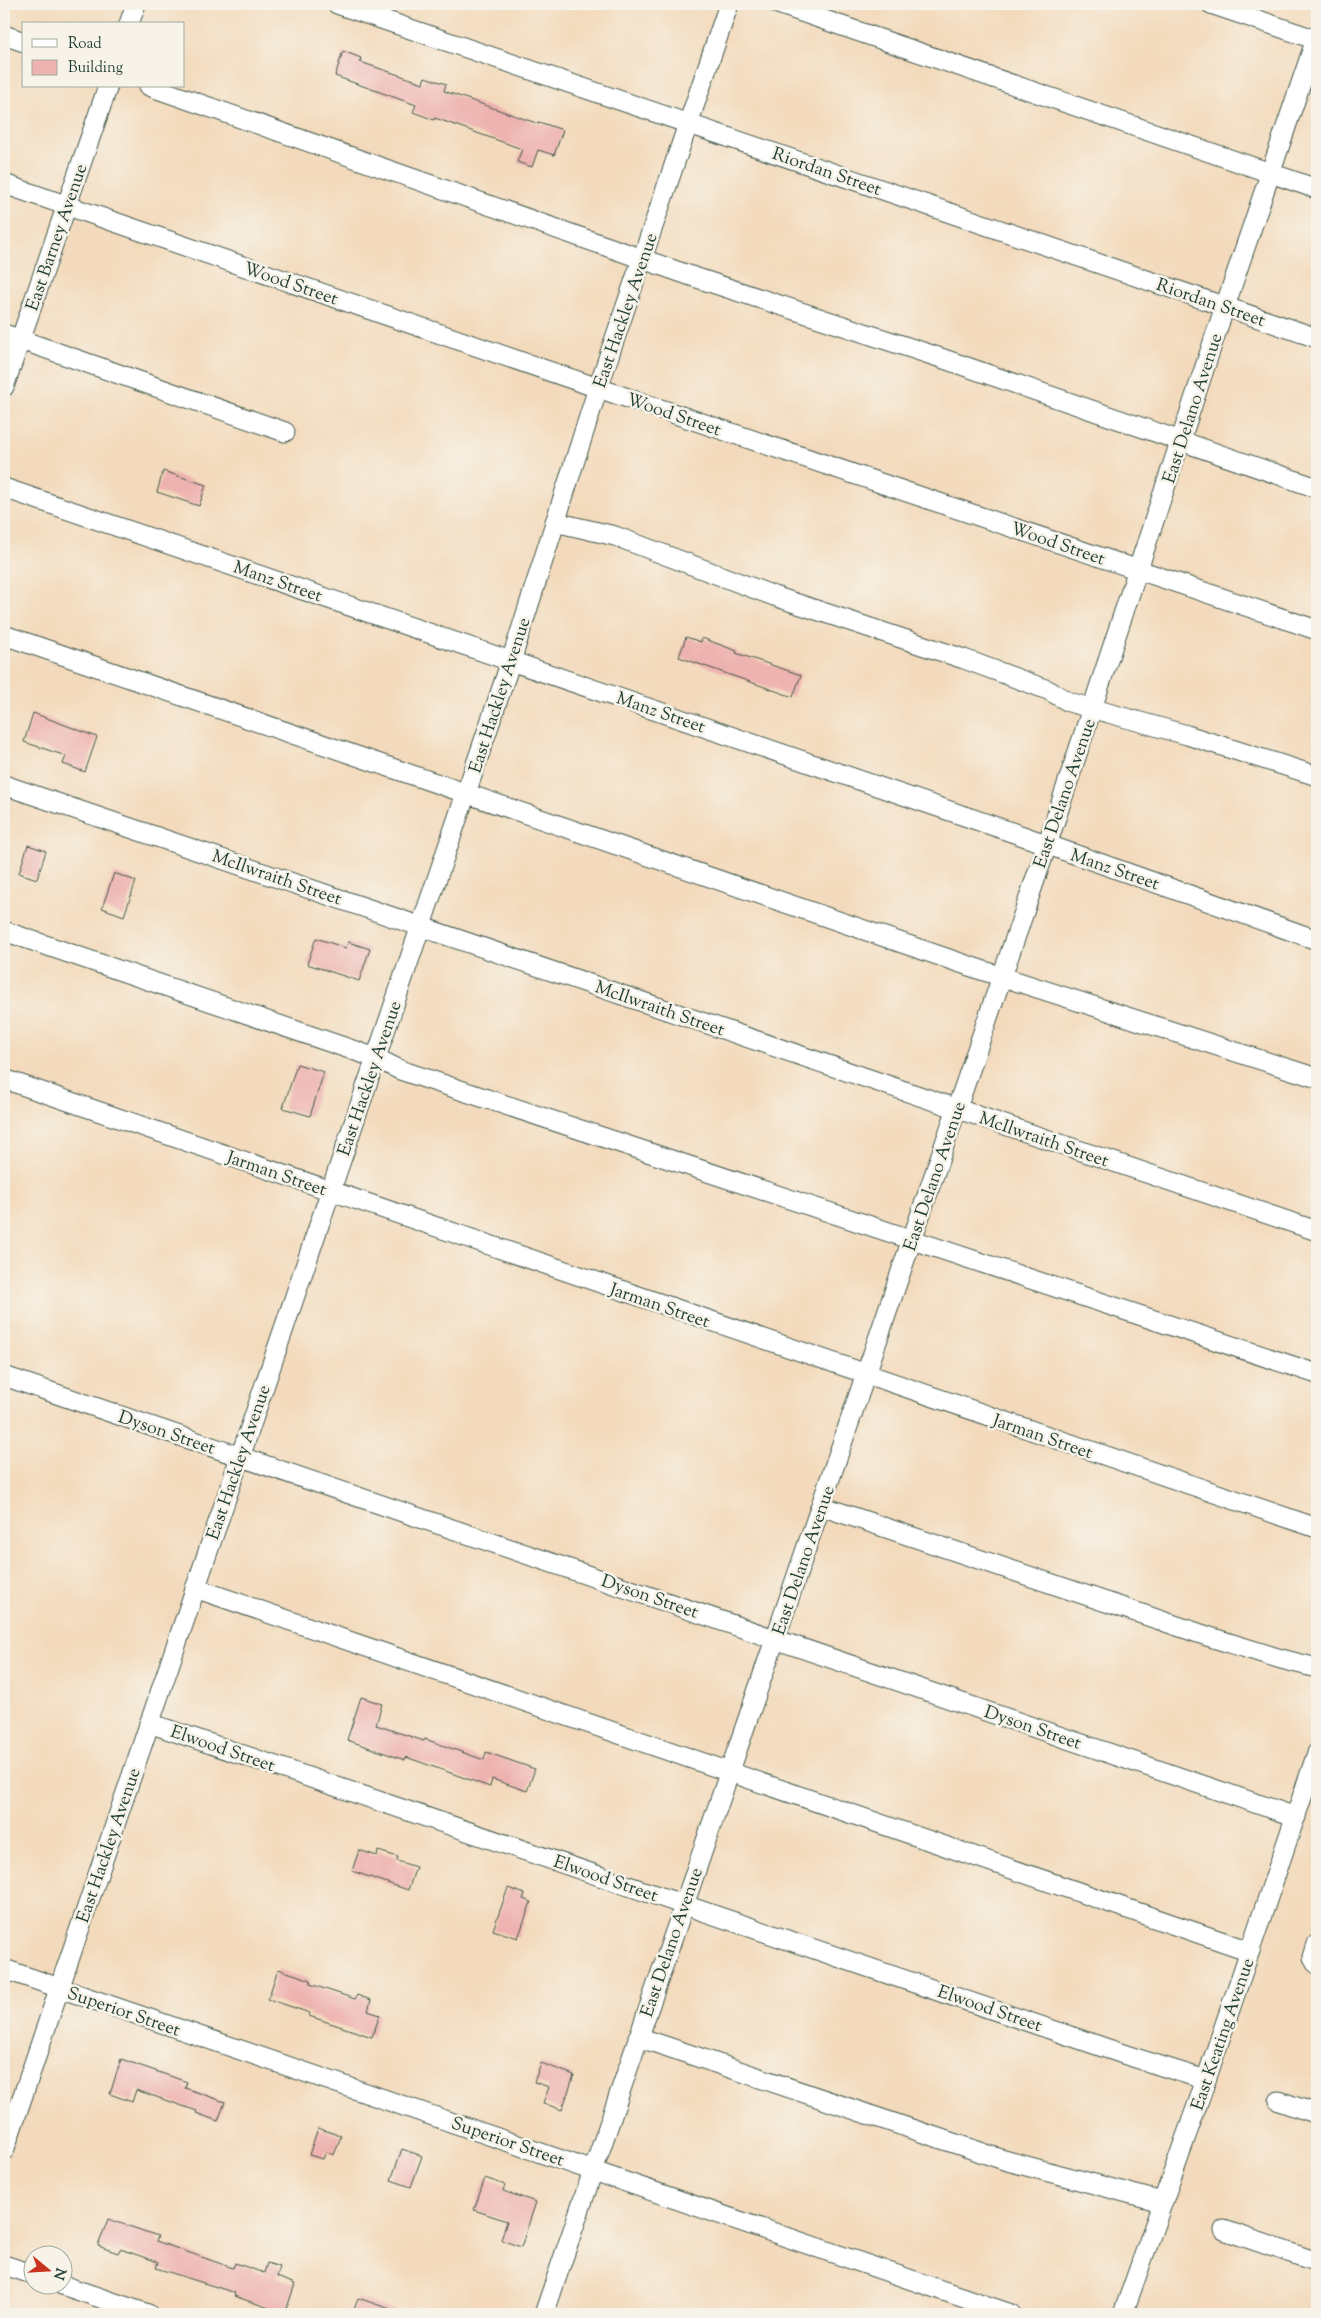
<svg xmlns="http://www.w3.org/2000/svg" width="1321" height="2318" viewBox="0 0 1321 2318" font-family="'Sorts Mill Goudy',serif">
  <rect width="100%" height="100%" fill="#f7f3e8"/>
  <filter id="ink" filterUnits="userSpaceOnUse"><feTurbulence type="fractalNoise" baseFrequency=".02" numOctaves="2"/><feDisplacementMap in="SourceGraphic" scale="10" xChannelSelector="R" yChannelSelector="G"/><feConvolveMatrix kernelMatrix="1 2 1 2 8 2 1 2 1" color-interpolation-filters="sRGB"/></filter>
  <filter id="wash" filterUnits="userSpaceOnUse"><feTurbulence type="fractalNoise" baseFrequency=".0096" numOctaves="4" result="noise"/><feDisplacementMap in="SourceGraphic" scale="20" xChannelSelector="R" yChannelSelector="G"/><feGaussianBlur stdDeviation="1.12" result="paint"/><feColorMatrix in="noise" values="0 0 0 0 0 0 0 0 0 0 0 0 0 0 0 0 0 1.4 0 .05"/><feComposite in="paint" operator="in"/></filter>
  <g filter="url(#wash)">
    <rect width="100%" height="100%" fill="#f3dabc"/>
    <g id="blocks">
      <g fill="#eeb3b0">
        <polygon points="343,51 361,58 360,62 423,83 425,77 446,84 444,91 539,124 539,122 563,130 554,155 538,150 532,167 517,162 522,149 435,118 434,120 413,112 416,105 335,76"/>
        <polygon points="163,471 206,485 199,506 157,492"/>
        <polygon points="686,637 701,642 702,638 737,651 736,653 801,675 793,697 679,657"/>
        <polygon points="33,713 97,737 85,772 63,764 66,756 24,742"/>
        <polygon points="28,845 46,851 37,879 19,873"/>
        <polygon points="114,873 136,881 124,916 102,908"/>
        <polygon points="316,938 346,948 348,942 370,949 359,981 307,964"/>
        <polygon points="297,1064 324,1072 310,1116 283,1108"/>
        <polygon points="361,1697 382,1704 376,1725 424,1741 425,1739 484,1760 486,1752 535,1769 527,1791 492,1779 490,1787 406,1757 405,1760 347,1740"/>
        <polygon points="359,1850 377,1856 378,1851 398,1857 397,1861 416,1867 408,1890 352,1871"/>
        <polygon points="508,1888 525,1894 523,1899 531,1902 518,1938 493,1930"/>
        <polygon points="278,1969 311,1980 310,1984 355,1999 357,1995 371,2000 368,2011 380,2015 372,2037 309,2016 310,2013 268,1999"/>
        <polygon points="121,2059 187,2082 185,2088 225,2102 218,2121 196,2113 197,2111 136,2090 132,2102 110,2094"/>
        <polygon points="541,2063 574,2075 562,2110 543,2103 549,2087 534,2082"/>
        <polygon points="318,2128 341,2136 334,2155 326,2152 323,2159 309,2155"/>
        <polygon points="402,2149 422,2156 411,2187 391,2180"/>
        <polygon points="485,2178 505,2185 503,2191 536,2202 521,2247 501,2240 507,2221 474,2210"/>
        <polygon points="108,2219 158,2236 156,2241 233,2268 235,2263 264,2273 267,2263 280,2267 277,2277 295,2284 286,2311 278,2309 278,2311 234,2296 235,2293 226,2290 156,2268 158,2262 120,2249 118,2253 98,2246"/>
        <polygon points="358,2298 399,2312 398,2314 352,2314"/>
      </g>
    </g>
  </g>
  <g filter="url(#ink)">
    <use href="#blocks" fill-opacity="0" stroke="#3f5548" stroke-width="1"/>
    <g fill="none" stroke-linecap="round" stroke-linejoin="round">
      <g stroke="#3f5548" stroke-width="21">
        <g id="minor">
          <polyline points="337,4 1317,338"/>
          <polyline points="778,4 1317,189"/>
          <polyline points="1211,4 1317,40"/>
          <polyline points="129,24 136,4"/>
          <polyline points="4,35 24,42"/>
          <polyline points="149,86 691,276 941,358 1317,488"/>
          <polyline points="4,184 598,388 1317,630"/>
          <polyline points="4,334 285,432"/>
          <polyline points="4,387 108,86"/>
          <polyline points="4,488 1023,836 1317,940"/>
          <polyline points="555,522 615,536 774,596 964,659 1048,690 1069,702 1187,735 1317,776"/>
          <polyline points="4,635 978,969 1317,1078"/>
          <polyline points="4,785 1317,1231"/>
          <polyline points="4,931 376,1058 400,1070 1317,1374"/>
          <polyline points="4,1079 1317,1528"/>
          <polyline points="4,1376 1296,1817"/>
          <polyline points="821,1506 1210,1637 1281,1659 1317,1668"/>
          <polyline points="195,1588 1250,1951"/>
          <polyline points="149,1723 1126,2055 1206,2080"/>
          <polyline points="1317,1944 1313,1957 1317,1964"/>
          <polyline points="4,1969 1011,2314"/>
          <polyline points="638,2037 1004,2160 1162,2202"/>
          <polyline points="1279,2101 1317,2114"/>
          <polyline points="4,2151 511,661 598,388 729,4"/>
          <polyline points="1224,2230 1317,2262"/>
          <polyline points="4,2265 32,2274"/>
          <polyline points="62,2285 148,2314"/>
          <polyline points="544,2314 1047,845 1217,330 1317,36"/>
          <polyline points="1123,2314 1206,2080 1317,1753"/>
        </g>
      </g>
      <use href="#minor" stroke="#fff" stroke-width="19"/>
    </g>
  </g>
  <g text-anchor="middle" stroke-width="5" stroke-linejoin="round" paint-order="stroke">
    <g font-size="18" fill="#1f3d34" stroke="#f7f3e8">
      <text transform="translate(827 171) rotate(19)" y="6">Riordan Street</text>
      <text transform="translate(56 237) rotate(-71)" y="6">East Barney Avenue</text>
      <text transform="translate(291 283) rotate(19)" y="6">Wood Street</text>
      <text transform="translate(1211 302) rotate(19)" y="6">Riordan Street</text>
      <text transform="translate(625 310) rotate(-71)" y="6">East Hackley Avenue</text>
      <text transform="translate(1192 408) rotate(-72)" y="6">East Delano Avenue</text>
      <text transform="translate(674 414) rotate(19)" y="6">Wood Street</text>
      <text transform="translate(1058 543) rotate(19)" y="6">Wood Street</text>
      <text transform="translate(278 581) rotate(19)" y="6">Manz Street</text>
      <text transform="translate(499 695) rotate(-72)" y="6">East Hackley Avenue</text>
      <text transform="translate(661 712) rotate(19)" y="6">Manz Street</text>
      <text transform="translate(1064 793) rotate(-71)" y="6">East Delano Avenue</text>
      <text transform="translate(1115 869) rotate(19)" y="6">Manz Street</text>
      <text transform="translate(277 877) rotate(19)" y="6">McIlwraith Street</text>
      <text transform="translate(660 1008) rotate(19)" y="6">McIlwraith Street</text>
      <text transform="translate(369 1078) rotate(-71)" y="6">East Hackley Avenue</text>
      <text transform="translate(1044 1139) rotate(19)" y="6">McIlwraith Street</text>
      <text transform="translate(277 1173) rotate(19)" y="6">Jarman Street</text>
      <text transform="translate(934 1176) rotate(-71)" y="6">East Delano Avenue</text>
      <text transform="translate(660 1305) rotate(19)" y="6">Jarman Street</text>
      <text transform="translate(167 1432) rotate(19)" y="6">Dyson Street</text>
      <text transform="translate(1043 1436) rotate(19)" y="6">Jarman Street</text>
      <text transform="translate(238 1462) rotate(-71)" y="6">East Hackley Avenue</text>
      <text transform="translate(803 1560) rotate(-71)" y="6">East Delano Avenue</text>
      <text transform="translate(650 1596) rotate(19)" y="6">Dyson Street</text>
      <text transform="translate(1033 1727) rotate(19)" y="6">Dyson Street</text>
      <text transform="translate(223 1748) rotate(19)" y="6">Elwood Street</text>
      <text transform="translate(108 1845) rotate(-71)" y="6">East Hackley Avenue</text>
      <text transform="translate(606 1878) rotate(19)" y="6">Elwood Street</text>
      <text transform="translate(671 1942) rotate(-71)" y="6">East Delano Avenue</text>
      <text transform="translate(990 2008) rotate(19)" y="6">Elwood Street</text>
      <text transform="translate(124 2011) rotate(19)" y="6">Superior Street</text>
      <text transform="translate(1222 2034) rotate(-71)" y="6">East Keating Avenue</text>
      <text transform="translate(508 2141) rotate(19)" y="6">Superior Street</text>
    </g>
  </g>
  <rect width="1321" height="2318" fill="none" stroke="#f7f3e8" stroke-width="20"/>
  <rect x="22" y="22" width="162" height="65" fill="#f7f3e8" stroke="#a1aaa0"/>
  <rect x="32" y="39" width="25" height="8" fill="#ffffff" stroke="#a1aaa0"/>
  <text x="68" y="48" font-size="15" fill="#1f3d34">Road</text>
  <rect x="32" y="60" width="25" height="15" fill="#eeb3b0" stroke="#a1aaa0"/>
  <text x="68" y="72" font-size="15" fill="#1f3d34">Building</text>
  <g transform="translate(48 2270) rotate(108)"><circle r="24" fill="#f7f3e8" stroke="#a1aaa0"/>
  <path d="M0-4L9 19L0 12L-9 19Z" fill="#c8321e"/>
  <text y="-8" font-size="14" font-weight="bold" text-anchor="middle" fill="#1f3d34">N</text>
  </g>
</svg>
